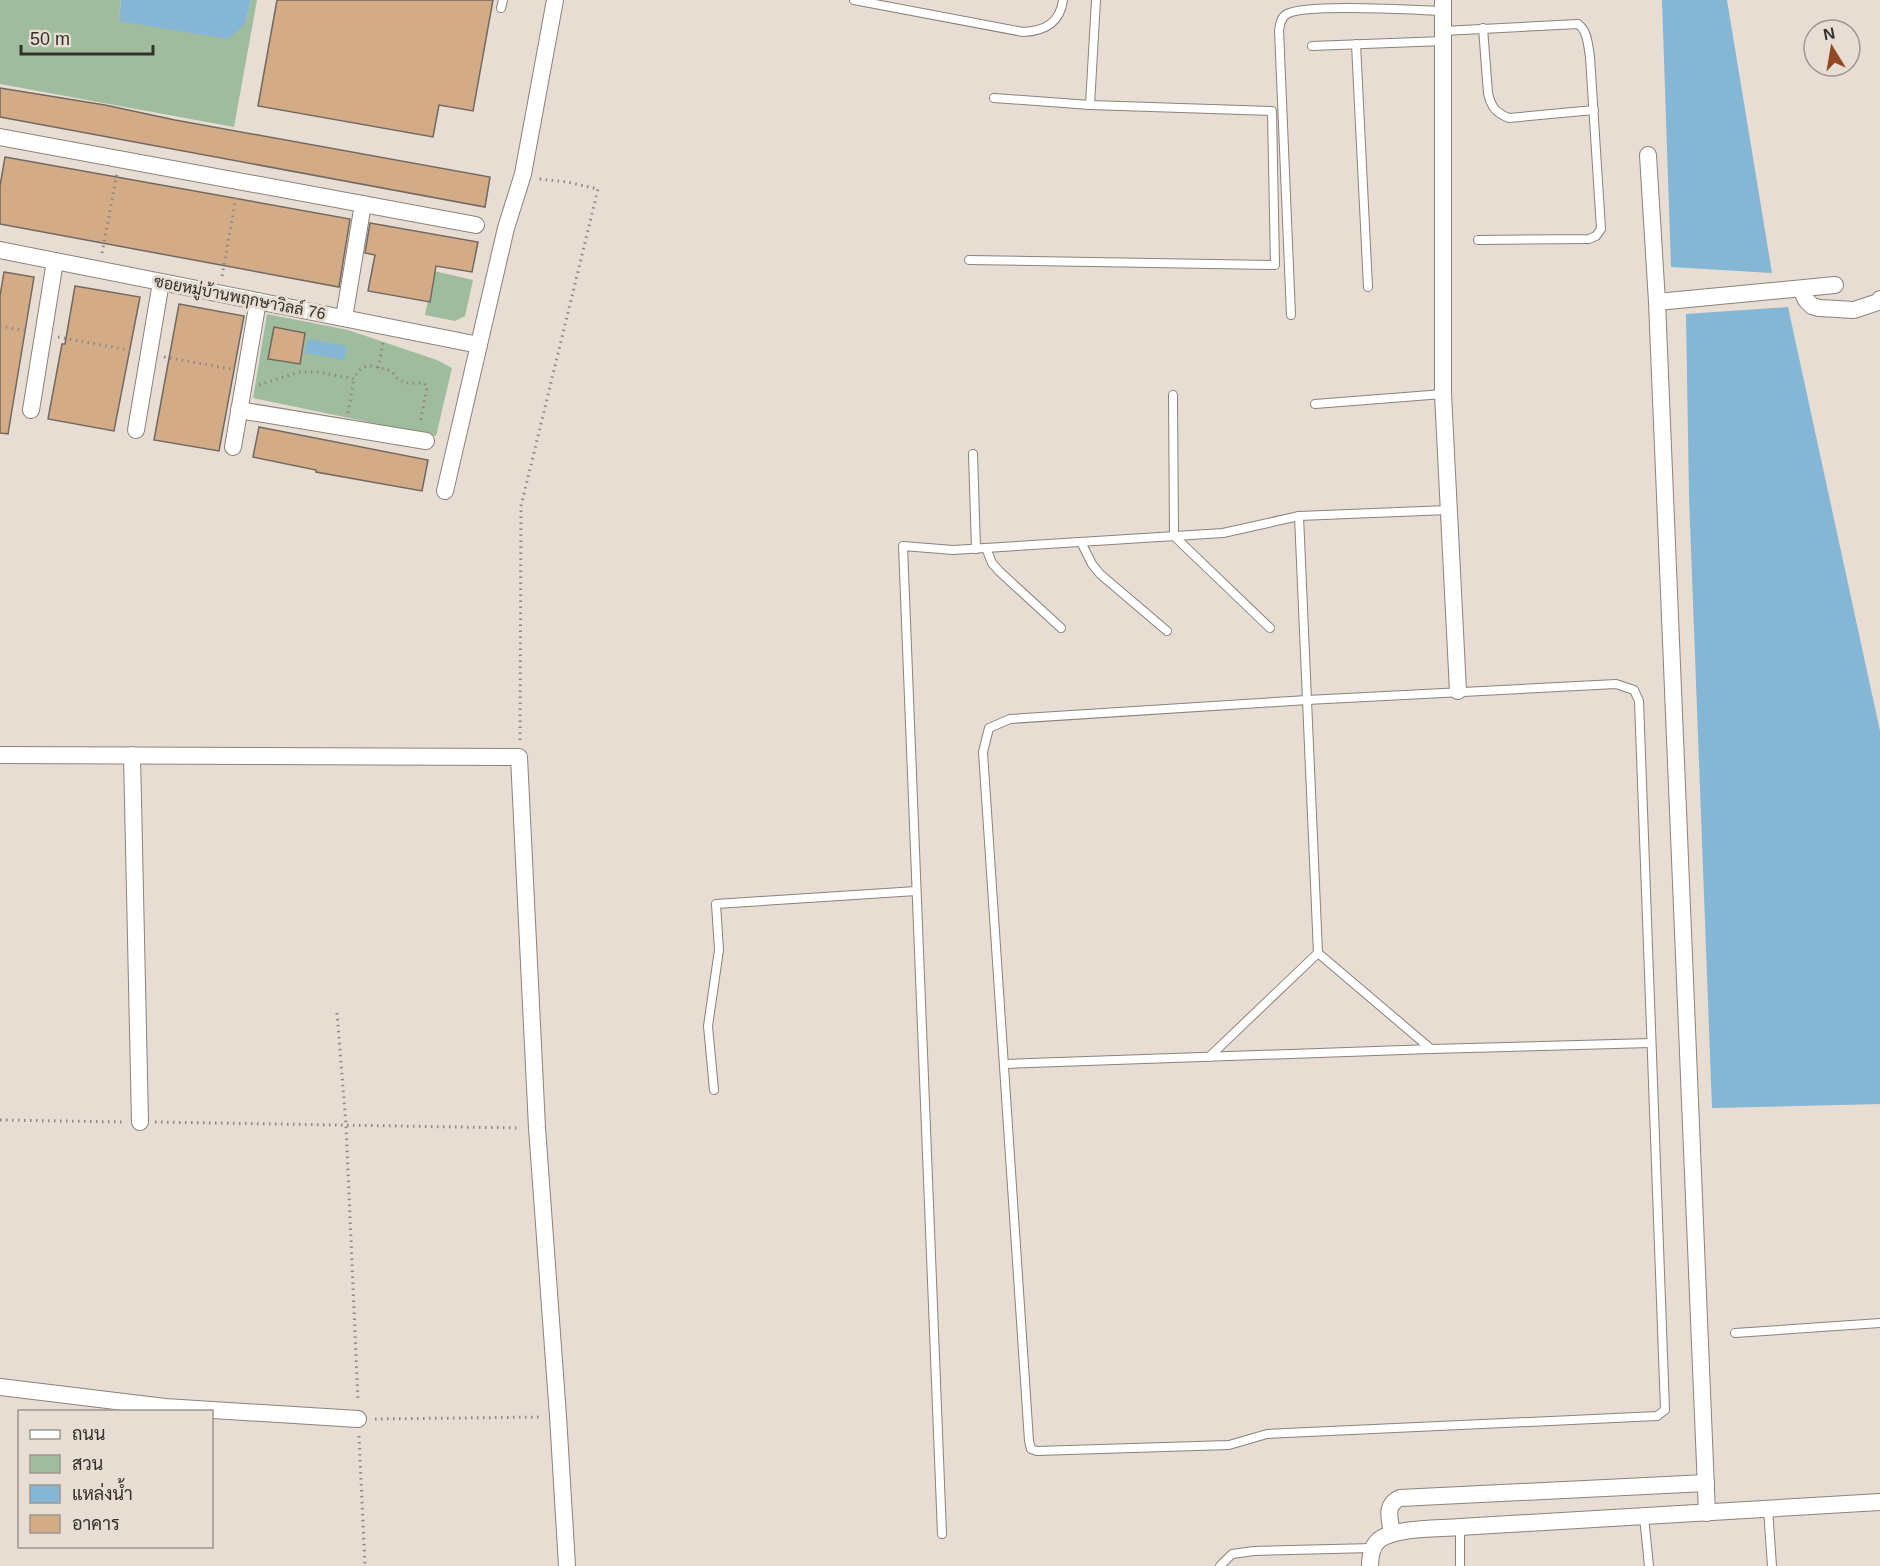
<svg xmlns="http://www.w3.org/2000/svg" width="1880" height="1566" viewBox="0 0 1880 1566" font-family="Arial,Sarabun,sans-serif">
  <rect width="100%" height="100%" fill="#e7ddd3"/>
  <g fill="#a0bc9f">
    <polygon points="0,0 121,0 119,21 245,24 251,0 257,0 234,127 0,84"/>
    <polygon points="434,271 473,280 465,316 455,321 425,315"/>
    <polygon points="267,314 348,330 437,360 452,368 436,436 253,398"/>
  </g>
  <g fill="#85b6d5">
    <polygon points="121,0 251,0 245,24 228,39 119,21"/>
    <polygon points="1662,0 1727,0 1772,273 1671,267"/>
    <polygon points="1788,307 1880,731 1880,1104 1712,1108 1689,496 1686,314"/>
    <polygon points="308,339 347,346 344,360 305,353"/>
  </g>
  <g fill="#d3ac87" stroke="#726860" stroke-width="1.5">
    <polygon points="277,0 493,0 473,111 439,105 433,137 258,106"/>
    <polygon points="0,88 105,105 175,120 490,177 485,207 0,117"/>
    <polygon points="5,157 350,219 339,287 0,224 0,186"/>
    <polygon points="370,223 478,242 472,272 436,266 430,302 368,291 375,255 365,253"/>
    <polygon points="4,272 34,277 8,434 0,433 0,296"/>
    <polygon points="75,286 140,297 114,431 48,419 62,344 65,344"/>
    <polygon points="179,304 244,316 219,451 154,440"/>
    <polygon points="274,327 305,333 300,364 268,359"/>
    <polygon points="259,427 428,460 422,491 316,472 316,470 253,457"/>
  </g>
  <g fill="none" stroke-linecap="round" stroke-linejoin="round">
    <g stroke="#8b8279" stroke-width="10">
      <g id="lane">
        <path d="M854,0L1023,32C1045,31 1060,23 1063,0"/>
        <polyline points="501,8 503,0"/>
        <path d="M1483,28L1488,93C1491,107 1496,113 1509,118L1594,110"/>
        <path d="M1443,31L1578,24C1588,31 1588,46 1590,57L1601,229L1596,236L1589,239L1478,240"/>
        <polyline points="1356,44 1368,287"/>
        <polyline points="1312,46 1443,41"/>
        <polyline points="1090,105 1096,0"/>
        <polyline points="969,260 1275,265 1272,111 1090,105 994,98"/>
        <path d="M1291,315L1279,30C1280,24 1281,17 1287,14C1304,3 1417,10 1443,11"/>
        <polyline points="1173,395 1174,536 1270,628"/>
        <polyline points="1315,404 1443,394"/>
        <polyline points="973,454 976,549"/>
        <polyline points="1299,516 1318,953 1431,1049"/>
        <polyline points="1081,542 1092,564 1100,574 1167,631"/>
        <polyline points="986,548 992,563 999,571 1061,628"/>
        <polygon points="1616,684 1634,690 1639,701 1665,1410 1657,1416 1267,1434 1229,1445 1037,1451 1031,1449 1029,1441 983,752 989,728 1010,719 1307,700"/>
        <polyline points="1209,1057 1318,953"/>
        <polyline points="1005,1064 1431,1049 1651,1043"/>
        <polyline points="714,1090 708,1026 719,950 716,904 916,891"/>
        <polyline points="1735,1333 1880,1323"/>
        <polyline points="1768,1509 1772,1566"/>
        <polyline points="1644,1517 1649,1566"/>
        <polyline points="1460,1527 1460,1566"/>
        <polyline points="942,1534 903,546 953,550 1223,533 1299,516 1448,510"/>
        <polyline points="1220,1566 1232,1554 1254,1551 1373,1548"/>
      </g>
    </g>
    <g stroke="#8b8279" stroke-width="18">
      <g id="street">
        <polyline points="1443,0 1443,394 1458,691"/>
        <polyline points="0,137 476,225"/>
        <polyline points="1648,155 1657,302 1707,1513"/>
        <polyline points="0,250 479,345"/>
        <polyline points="1801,289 1806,300 1812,306 1819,308 1854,310 1878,302 1880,299"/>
        <polyline points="1657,302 1835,285"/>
        <polyline points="344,318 363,204"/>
        <polyline points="31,410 55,261"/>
        <polyline points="239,410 426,441"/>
        <polyline points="136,430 161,282"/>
        <polyline points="233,447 258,301"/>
        <polyline points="445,491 506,228 523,174 555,0"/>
        <polyline points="0,755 519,757 537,1128 558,1416 567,1566"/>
        <polyline points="132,755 140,1122"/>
        <polyline points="0,1387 165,1407 358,1419"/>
        <path d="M1392,1533C1390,1519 1384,1505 1400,1498L1706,1483"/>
        <path d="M1370,1566C1370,1557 1372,1546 1379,1540C1396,1527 1439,1529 1460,1527L1880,1502"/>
      </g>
    </g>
    <g stroke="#8f8882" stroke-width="3" stroke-dasharray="1.5 4.5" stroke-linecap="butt">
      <polyline points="102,253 117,174"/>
      <polyline points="222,276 236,197"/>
      <polyline points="0,326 28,331"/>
      <polyline points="58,337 134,351"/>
      <polyline points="164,357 231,369"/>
      <polyline points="378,368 383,343"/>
      <path d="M259,385L299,372H317L354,379C363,359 374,367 392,371C401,386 408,383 424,383L427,387L420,424"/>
      <polyline points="348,413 354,379"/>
      <polyline points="520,740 521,506 598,189 567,182 539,179"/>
      <polyline points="337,1013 346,1125 358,1402"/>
      <polyline points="0,1120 124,1122"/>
      <polyline points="155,1122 520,1128"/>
      <polyline points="375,1419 543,1417"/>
      <polyline points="359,1436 365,1566"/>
    </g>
    <use href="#lane" stroke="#fff" stroke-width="8"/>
    <use href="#street" stroke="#fff" stroke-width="16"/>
  </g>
  <g text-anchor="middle" stroke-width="6" stroke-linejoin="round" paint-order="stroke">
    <g font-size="16" fill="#332f2c" stroke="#e7ddd3">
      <text transform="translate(240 297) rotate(11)" y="6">ซอยหมู่บ้านพฤกษาวิลล์ 76</text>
    </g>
  </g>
  <rect x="18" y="1410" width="195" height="138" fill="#e7ddd3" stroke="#9f9790" stroke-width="1.5"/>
  <rect x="30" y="1430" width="30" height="9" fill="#ffffff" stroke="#9f9790" stroke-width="1.5"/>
  <text x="72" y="1440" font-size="18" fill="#332f2c">ถนน</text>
  <rect x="30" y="1455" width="30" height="18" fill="#a0bc9f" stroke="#9f9790" stroke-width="1.5"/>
  <text x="72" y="1470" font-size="18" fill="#332f2c">สวน</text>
  <rect x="30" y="1485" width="30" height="18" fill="#85b6d5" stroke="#9f9790" stroke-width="1.5"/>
  <text x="72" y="1500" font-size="18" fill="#332f2c">แหล่งน้ำ</text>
  <rect x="30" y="1515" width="30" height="18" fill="#d3ac87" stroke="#9f9790" stroke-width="1.5"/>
  <text x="72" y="1530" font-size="18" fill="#332f2c">อาคาร</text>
  <g transform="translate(1832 48) rotate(349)"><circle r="28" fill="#e7ddd3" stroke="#9f9790" stroke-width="1.5"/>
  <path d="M0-4.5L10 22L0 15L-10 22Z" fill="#904826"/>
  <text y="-9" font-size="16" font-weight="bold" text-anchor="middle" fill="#332f2c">N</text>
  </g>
  <path d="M21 45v9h132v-9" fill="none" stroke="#332f2c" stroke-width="3"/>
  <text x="30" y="45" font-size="18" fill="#332f2c" stroke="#e7ddd3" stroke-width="4.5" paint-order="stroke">50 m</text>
</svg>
